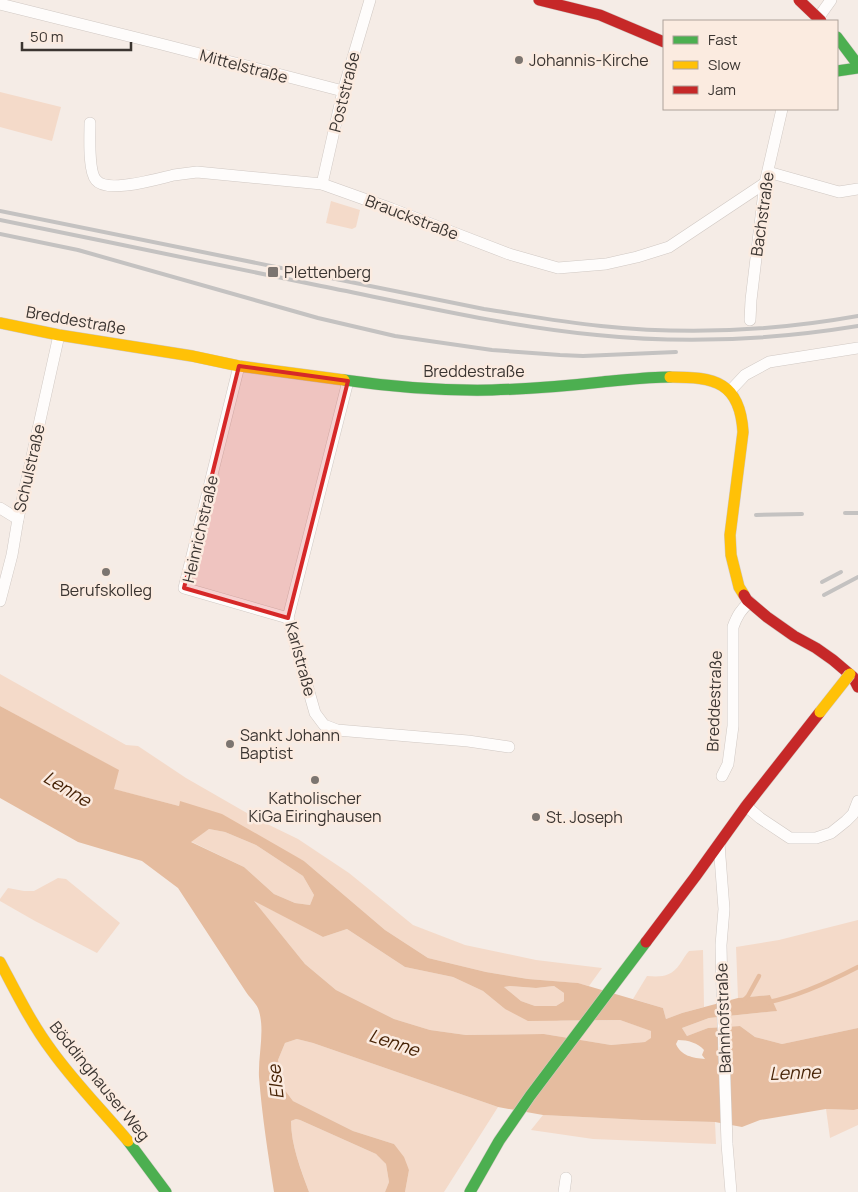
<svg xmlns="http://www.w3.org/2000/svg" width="858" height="1192" viewBox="0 0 858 1192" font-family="Manrope,sans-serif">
  <rect width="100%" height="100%" fill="#f5ece6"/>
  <g fill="#f4dac9">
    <polygon points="0,92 61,107 52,141 0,127"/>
    <polygon points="331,201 360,210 356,227 352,229 326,223"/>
    <polygon points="0,674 126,745 138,746 186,778 261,821 298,839 349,873 413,925 465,945 536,960 602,968 589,986 577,983 528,979 486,972 428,958 385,930 304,861 180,802 179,806 113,789 118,770 0,706"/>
    <polygon points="209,829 225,832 256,845 303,876 314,895 310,905 295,903 274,894 244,867 190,841"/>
    <polygon points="58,878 66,879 120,923 97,953 35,921 0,901 0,899 8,888 24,891 34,891"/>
    <polygon points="253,900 323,937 347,929 405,967 453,977 483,991 505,1009 561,1021 620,1020 652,1031 652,1039 645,1042 611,1045 544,1034 466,1035 430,1030 394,1019 336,990 305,964"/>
    <polygon points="858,920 858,1028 782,1044 755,1037 740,1026 708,1028 687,1036 682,1028 709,1018 776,1011 770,995 738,998 736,947 779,940"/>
    <path d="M703,950L704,1007L682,1013L666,1019L663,1008L633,999L647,976C661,977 671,977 680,964C683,960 685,955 689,951Z"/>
    <polygon points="510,986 536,988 554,986 564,993 564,1001 556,1006 535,1006 521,1001 504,987"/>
    <polygon points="297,1039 313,1043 498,1107 444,1192 405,1192 409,1170 394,1144 353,1131 293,1101 284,1089 278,1060 285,1043"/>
    <polygon points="826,1109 854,1110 858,1109 858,1125 830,1138"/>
    <polygon points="543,1115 642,1120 715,1122 716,1144 593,1139 531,1130"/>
    <path d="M296,1119L300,1120L376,1154L386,1164L389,1182L385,1192H309C301,1169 291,1145 291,1121Z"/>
  </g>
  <path fill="#e5bc9f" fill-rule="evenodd" d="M0,706L119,770L114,789L179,806L180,801L222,814L304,861L385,930L428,958L486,972L528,979L578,983L663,1008L666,1019L682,1013L738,998L770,995L777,1011L709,1018L682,1028L687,1036L708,1028L740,1026L755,1037L782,1044L858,1028V1109L854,1110L826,1109L760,1120L742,1127L715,1122L642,1120L543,1115L498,1107L313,1043L297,1039L285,1043L278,1060L284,1089L293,1101L353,1131L394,1144L404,1157L409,1170L405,1192H385L389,1182L386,1164L376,1154L300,1120L296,1119L291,1121C291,1145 301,1170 309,1192H274C268,1154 262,1115 259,1077C258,1055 265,1032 259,1011C257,1004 250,998 246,992L178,888L142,861L78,842L0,798ZM209,829L225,832L256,845L303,876L314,895L310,905L295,903L274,894L244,867L191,842ZM254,901L323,937L347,929L405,967L453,977L483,991L505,1009L528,1021L620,1020L651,1031V1038L645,1042L611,1045L544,1034L466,1035L430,1030L394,1019L336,990L305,964ZM510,986L536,988L554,986L564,993V1001L556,1006H535L521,1001L504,987ZM678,1040C688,1040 698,1043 704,1050L702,1055L705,1059C693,1058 681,1056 676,1044Z"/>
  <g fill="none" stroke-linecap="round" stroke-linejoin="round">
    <g stroke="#e5bc9f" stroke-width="4.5">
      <polyline points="744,1000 748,996 759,976"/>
      <path d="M769,1002C799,996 831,981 858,967"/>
    </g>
    <g stroke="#d0c8c3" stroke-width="12">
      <g id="street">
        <polyline points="0,4 161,44 343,91"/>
        <polyline points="816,21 831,0"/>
        <path d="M90,123C90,136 88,171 96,180C107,194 157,179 174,175C182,174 189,173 197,172L322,184L392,209L509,254L558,268L606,264L637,257L669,247L765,183"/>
        <polyline points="768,172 839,192 858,189"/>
        <polyline points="322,184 343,91 370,0"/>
        <polyline points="750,320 751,300 765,183 782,109"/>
        <polyline points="239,366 184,588 288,618"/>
        <polyline points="348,381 288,618 315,713 324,725 337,730 468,741 509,747"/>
        <polyline points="730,391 745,375 769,362 858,348"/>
        <polyline points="0,508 18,519"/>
        <polyline points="0,601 12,555 18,519 59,335"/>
        <path d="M722,776L728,764L733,726V627C737,616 741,609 750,602"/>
        <polyline points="746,806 760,818 790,838 816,838 831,833 846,821 853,814 858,801"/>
        <polyline points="719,844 724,909 721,945 722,991 727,1144 731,1192"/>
        <polyline points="564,1192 566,1178"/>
      </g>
    </g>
    <g stroke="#d0c8c3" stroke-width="12">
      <g id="fast">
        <polyline points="837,37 858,65"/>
        <polyline points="837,71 858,68"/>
        <path d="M344,380C393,387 442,391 492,390C529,389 566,386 602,382C625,380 648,377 670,377"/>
        <polyline points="128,1141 166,1192"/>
        <polyline points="470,1192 499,1141 530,1096 646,942"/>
      </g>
    </g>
    <g stroke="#d0c8c3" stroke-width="12">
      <g id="slow">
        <polyline points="0,323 59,335 192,356 239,366 344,380"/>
        <path d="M670,377C715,377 740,382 743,432L730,535L731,555L739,587L744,595"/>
        <path d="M0,962C16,992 31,1023 52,1051C75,1083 103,1111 128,1141"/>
      </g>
    </g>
    <g stroke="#d0c8c3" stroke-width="12">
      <g id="jam">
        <polyline points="539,0 600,15 664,42"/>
        <polyline points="744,595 747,600 767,617 794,636 816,648 833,660 853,677 858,687"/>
        <polyline points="646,942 695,877 746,806 820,712"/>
      </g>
    </g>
    <use href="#street" stroke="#fefcfb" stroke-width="11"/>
    <use href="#fast" stroke="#4caf50" stroke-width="11"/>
    <use href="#slow" stroke="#ffc107" stroke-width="11"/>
    <use href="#jam" stroke="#c62828" stroke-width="11"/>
    <g stroke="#c4c2c1" stroke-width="4">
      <path d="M0,211L484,309C523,315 562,322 601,326C686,335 774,331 858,316"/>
      <path d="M0,220C107,242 214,263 321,286C412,304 504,326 597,335C684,344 772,340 858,326"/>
      <polyline points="0,234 78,250 318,318 395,336 492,350 560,355 583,356 676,352"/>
      <polyline points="845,513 858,513"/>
      <polyline points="756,515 802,514"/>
      <polyline points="822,582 841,572"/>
      <polyline points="824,595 858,577"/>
    </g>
    <g stroke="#d0c8c3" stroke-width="12" stroke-linecap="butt">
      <polyline id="slow-bridge" points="820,712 850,674"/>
    </g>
    <g stroke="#d0c8c3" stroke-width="12" stroke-linecap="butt">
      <polyline id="jam-bridge" points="799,0 821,21"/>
    </g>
    <use href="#slow-bridge" stroke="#ffc107" stroke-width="11"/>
    <use href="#jam-bridge" stroke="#c62828" stroke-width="11"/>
  </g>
  <path fill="#d62828" fill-opacity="0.2" stroke="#d62828" stroke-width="4" stroke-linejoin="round" d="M239,366L348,381L288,618L184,588Z"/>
  <g fill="#7c7570" stroke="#fbebe0" stroke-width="2">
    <circle cx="519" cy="60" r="5"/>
    <rect x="267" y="266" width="12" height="12" rx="2.5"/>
    <circle cx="106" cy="572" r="5"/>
    <circle cx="230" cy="744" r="5"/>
    <circle cx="315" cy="780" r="5"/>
    <circle cx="536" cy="817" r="5"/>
  </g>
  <g text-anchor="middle" stroke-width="5" stroke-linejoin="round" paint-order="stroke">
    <g font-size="16" fill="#3b3531" stroke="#fbebe0" text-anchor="start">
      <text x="529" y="66">Johannis-Kirche</text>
      <text x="284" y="278">Plettenberg</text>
      <text x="106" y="596" text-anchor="middle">Berufskolleg</text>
      <text x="240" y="741">Sankt Johann<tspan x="240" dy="18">Baptist</tspan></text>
      <text x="315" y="804" text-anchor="middle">Katholischer<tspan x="315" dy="18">KiGa Eiringhausen</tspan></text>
      <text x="546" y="823">St. Joseph</text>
    </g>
    <g font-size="16" fill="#3b3531" stroke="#fbebe0">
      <text transform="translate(244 66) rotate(15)" y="6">Mittelstraße</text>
      <text transform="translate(344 92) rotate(-76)" y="6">Poststraße</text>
      <text transform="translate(762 214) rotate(-82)" y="6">Bachstraße</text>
      <text transform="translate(412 217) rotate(21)" y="6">Brauckstraße</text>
      <text transform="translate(76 320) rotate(10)" y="6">Breddestraße</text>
      <text x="474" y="377">Breddestraße</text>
      <text transform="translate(29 468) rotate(-77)" y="6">Schulstraße</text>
      <text transform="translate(200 529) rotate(-77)" y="6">Heinrichstraße</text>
      <text transform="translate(301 659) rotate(75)" y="6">Karlstraße</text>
      <text transform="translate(714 701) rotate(-88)" y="6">Breddestraße</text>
      <text transform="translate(723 1018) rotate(-92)" y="6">Bahnhofstraße</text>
      <text transform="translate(100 1081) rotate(51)" y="6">Böddinghauser Weg</text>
    </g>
    <g font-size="18" font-style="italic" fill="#472306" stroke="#fbebe0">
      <text transform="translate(67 789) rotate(31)" y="6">Lenne</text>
      <text transform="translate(394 1043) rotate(18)" y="6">Lenne</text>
      <text transform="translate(795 1073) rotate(-2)" y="6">Lenne</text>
      <text transform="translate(276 1082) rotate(-96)" y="6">Else</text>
    </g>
  </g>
  <rect x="663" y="20" width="175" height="90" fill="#fbebe0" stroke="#aea29a"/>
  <rect x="673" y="36" width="25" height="8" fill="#4caf50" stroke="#aea29a"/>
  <text x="708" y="45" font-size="15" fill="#3b3531">Fast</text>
  <rect x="673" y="61" width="25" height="8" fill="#ffc107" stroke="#aea29a"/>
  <text x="708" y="70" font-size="15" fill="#3b3531">Slow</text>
  <rect x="673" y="86" width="25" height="8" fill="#c62828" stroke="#aea29a"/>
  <text x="708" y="95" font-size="15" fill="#3b3531">Jam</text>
  <path d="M22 42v8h109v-8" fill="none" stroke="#3b3531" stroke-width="2.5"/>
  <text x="30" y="42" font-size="15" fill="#3b3531" stroke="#fbebe0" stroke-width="4" paint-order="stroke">50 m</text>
</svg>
